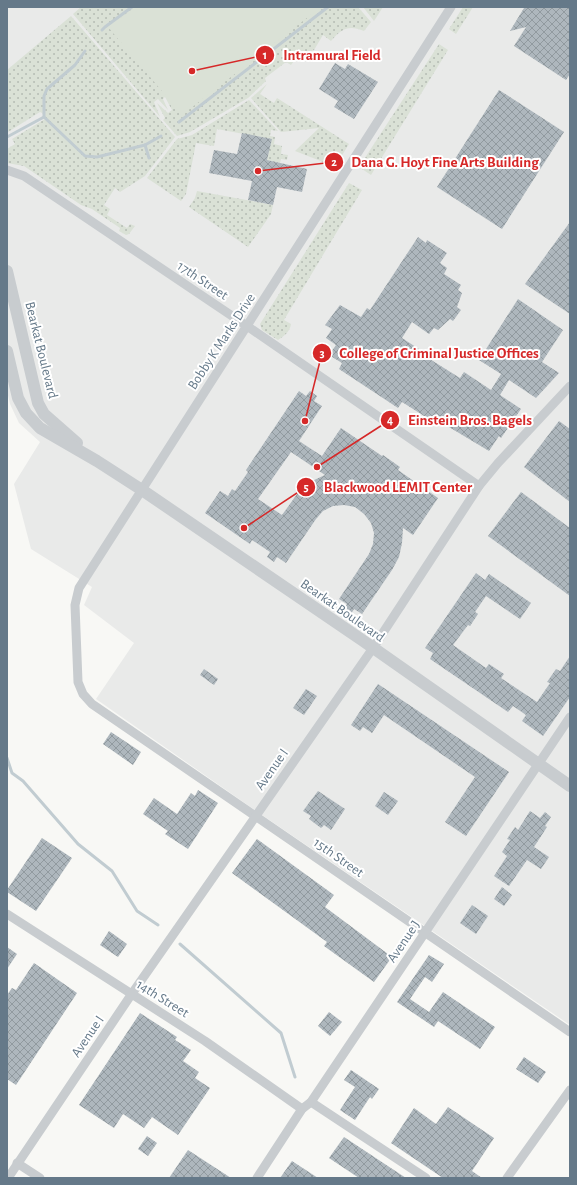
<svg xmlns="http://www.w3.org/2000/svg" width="577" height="1185" viewBox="0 0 577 1185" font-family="'Alegreya Sans',sans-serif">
  <defs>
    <pattern id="grass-dots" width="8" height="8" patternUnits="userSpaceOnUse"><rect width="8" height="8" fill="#dae1d6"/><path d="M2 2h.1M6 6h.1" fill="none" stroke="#b4bbb3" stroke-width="1.8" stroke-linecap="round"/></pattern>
    <pattern id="building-cross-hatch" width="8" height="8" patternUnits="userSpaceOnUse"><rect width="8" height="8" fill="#aeb7bd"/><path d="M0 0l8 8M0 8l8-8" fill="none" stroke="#919a9f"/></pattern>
  </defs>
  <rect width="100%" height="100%" fill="#f8f8f5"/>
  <polygon fill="#e9eae9" points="7,7 570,7 570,1025 249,806 96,699 134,643 84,605 92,587 31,549 14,484 40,442 19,423 10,404 7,391"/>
  <g fill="url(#grass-dots)">
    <path d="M81,7H358L371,22L364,31C349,25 342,28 331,41L323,35L314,50L296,58L291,65L286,62L265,78L266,81L248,98L190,132L177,136L163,120L165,118L157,103L168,113L172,110L165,97L163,99L168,110L158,99L154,102L160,117L73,14Z"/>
    <polygon points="363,7 383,7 374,21"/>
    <polygon points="463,7 473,7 456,34 449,29"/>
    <polygon points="71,16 175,137 145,176 120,192 115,188 104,205 110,209 107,215 127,228 130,224 135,226 129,234 126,235 119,231 120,228 92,209 81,205 24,166 7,163 7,149 15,144 12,139 45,119 44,114 40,112 8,132 7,70"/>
    <polygon points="439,44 448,50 371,175 359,167"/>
    <polygon points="267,84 260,94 274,103 277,98 349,144 341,157 338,155 331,165 295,151 319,128 281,132 251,98"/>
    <polygon points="249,100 278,131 271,130 270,136 275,137 274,144 282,146 281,154 288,155 287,160 281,159 280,163 267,160 271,139 217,129 214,146 196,143 186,194 181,201 147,178 177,139 192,135"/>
    <path d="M349,183L362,190L284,320L291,324C290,332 284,336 278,340L262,330L260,324Z"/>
    <polygon points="197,191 273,205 271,214 248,247 189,207 195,198"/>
  </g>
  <polygon fill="#dae1d6" points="135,7 321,7 182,115 108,27"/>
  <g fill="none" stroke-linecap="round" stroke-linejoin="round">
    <g stroke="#c1ccd1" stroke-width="3">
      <polyline points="102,30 105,27 132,7"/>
      <polyline points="85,51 75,65 47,89 44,96 44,117 85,156 97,157 145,145 161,136"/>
      <polyline points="179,122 328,7"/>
      <polyline points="7,137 44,117"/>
      <polyline points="145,145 149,158"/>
      <polyline points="7,758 12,773 23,781 78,844 112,871 137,911 158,925"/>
      <polyline points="180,944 281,1033 295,1077"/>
    </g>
  </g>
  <g fill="url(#building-cross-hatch)" fill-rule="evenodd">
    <polygon points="530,7 570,7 570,74 566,80 514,46 526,27 510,31 524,8"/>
    <polygon points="335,63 345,69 348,64 378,82 354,119 334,107 338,101 319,89"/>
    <polygon points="499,90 564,132 502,229 437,187"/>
    <polygon points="242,133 272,139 267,160 307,169 302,192 277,187 273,205 248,200 252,181 209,173 214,150 237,154"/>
    <polygon points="570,222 570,314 525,284"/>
    <polygon points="418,237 426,243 427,240 447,253 440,263 447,268 444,274 461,285 458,290 462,293 457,307 461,310 453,321 450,319 438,330 434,328 429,334 412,322 402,338 422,351 420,353 460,378 464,372 491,390 501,374 479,360 518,299 563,330 542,362 559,373 536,398 509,380 500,395 521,409 501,438 499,436 489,451 434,418 432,421 402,402 398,408 339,369 342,363 329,355 336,345 326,338 332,329 325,325 340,305 361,317 367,308 370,310"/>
    <path d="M299,391L306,396L310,391L317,396L314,401L322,406L299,441L322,456L341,428L382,456L383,455L400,467L398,470L438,498L413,535L403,528L402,543L399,557L392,570L362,614L354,609L351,614L343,609L347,604L339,599L369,554L373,544L374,533L371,523L364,514L355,507L344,505L333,506L323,511L316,519L286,563L277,557L274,562L267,557L270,552L252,540L250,544L205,513L220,491L228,496L232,489L235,491L248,472L246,470ZM291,452L325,475L312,481L300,490L282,515L258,499Z"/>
    <polygon points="559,421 570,429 570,502 524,467"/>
    <polygon points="521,492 570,528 570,596 488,536"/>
    <polygon points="476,573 485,580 489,574 531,603 520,619 486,596 475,612 478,614 470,626 468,625 453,645 486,668 489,664 504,674 501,678 537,702 550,683 547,682 556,669 560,671 570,656 570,697 543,736 522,721 526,715 513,706 508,712 430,659 433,653 425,648"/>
    <polygon points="204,669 218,679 214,685 200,675"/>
    <polygon points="378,684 509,772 466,836 445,822 475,777 384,715 372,733 363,727 360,731 351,725"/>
    <polygon points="306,689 317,696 304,715 293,708"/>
    <polygon points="111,732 141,752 133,765 103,744"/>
    <polygon points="198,790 218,803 188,849 165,834 168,831 143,814 154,798 177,814 191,793 195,796"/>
    <polygon points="318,791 345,809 331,830 324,825 321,828 309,819 311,816 303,811"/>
    <polygon points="384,792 398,801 388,815 375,806"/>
    <polygon points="530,811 540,818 545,812 551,817 545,826 547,827 534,847 549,857 541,869 527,860 509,886 494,876 507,856 502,852 510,840 507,839 515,827 518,830"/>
    <polygon points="42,838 72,858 36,911 7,892 7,890"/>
    <polygon points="257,839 334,895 325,907 392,957 374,982 324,946 327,942 232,873"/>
    <polygon points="502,887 512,895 504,906 494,899"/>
    <polygon points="472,905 488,916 476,934 460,923"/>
    <polygon points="109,931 127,944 118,957 100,945"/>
    <polygon points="7,947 17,954 7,969"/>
    <polygon points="429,955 444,964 432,982 425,977 410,999 429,1012 443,992 495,1027 480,1049 438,1021 434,1027 397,1002"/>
    <polygon points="34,963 77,993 16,1085 7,1079 7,995 12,988 16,990"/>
    <polygon points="329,1012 342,1022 330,1036 318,1026"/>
    <polygon points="140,1013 177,1037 175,1040 191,1050 183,1061 199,1072 195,1078 210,1088 178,1135 152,1117 144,1128 123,1114 114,1128 79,1105"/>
    <polygon points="524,1057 546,1072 538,1083 516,1069"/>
    <polygon points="351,1070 379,1089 372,1099 370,1097 355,1120 340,1110 355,1087 344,1080"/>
    <polygon points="448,1107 494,1138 472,1171 482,1178 443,1178 391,1143 414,1108 436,1124"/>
    <polygon points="147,1136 157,1143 148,1156 138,1149"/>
    <polygon points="344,1137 406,1178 359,1178 329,1158"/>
    <polygon points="188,1150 231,1178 169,1178"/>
    <polygon points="292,1161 318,1178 280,1178"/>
  </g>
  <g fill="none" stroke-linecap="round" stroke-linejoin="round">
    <g stroke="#c8cccf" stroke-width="9">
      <polyline points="451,7 79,588 75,605 78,682 83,694 92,704 570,1032"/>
      <polyline points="7,170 24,176 247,326 479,486"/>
      <polyline points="7,914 205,1041 302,1109"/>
      <polyline points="311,1102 426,1178"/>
      <polyline points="17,1163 40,1178"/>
      <polyline points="8,1178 131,995 373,648 479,486 498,463 570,386"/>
      <polyline points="257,1178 302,1109 311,1102 570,717"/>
      <polyline points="507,1178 570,1090"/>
    </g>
    <g stroke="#c8cccf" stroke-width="12">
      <polyline points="7,271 38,403 44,414 77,443"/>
      <polyline points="7,351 18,398 26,413 40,428 97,461 142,490 362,640 570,786"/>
    </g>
  </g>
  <g text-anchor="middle" stroke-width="4" stroke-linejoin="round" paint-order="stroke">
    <g font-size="14" fill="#657989" stroke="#fff">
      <text transform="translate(203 280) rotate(34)" y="5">17th Street</text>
      <text transform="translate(221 341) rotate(-57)" y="5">Bobby K Marks Drive</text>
      <text transform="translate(42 350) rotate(76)" y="5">Bearkat Boulevard</text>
      <text transform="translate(343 610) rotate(35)" y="5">Bearkat Boulevard</text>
      <text transform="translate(271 769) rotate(-55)" y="5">Avenue I</text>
      <text transform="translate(339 857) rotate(35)" y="5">15th Street</text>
      <text transform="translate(403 941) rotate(-56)" y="5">Avenue J</text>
      <text transform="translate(163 998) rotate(32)" y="5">14th Street</text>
      <text transform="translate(87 1036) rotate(-56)" y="5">Avenue I</text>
    </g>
  </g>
  <path fill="none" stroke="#d62828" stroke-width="1.5" d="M192 71L265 55M258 171L334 162M305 421L322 353M317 467L390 420M244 528L306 487"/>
  <g fill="#d62828" stroke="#fff" stroke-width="1.5">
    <circle cx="192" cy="71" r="4"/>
    <circle cx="258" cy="171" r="4"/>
    <circle cx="305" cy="421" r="4"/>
    <circle cx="317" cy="467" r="4"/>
    <circle cx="244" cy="528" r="4"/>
    <circle cx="265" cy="55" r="10"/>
    <circle cx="334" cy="162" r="10"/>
    <circle cx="322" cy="353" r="10"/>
    <circle cx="390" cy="420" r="10"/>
    <circle cx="306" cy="487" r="10"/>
  </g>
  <g font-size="12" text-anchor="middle" font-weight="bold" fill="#fff">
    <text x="265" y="59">1</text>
    <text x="334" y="166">2</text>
    <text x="322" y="357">3</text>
    <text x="390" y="424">4</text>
    <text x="306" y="491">5</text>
  </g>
  <g font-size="15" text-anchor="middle" font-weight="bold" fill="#d62828" stroke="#fff" stroke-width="4" stroke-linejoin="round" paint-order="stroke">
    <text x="332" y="60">Intramural Field</text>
    <text x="445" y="167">Dana G. Hoyt Fine Arts Building</text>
    <text x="439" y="358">College of Criminal Justice Offices</text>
    <text x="470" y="425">Einstein Bros. Bagels</text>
    <text x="398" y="492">Blackwood LEMIT Center</text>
  </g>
  <rect width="577" height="1185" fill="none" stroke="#657989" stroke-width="16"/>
</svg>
